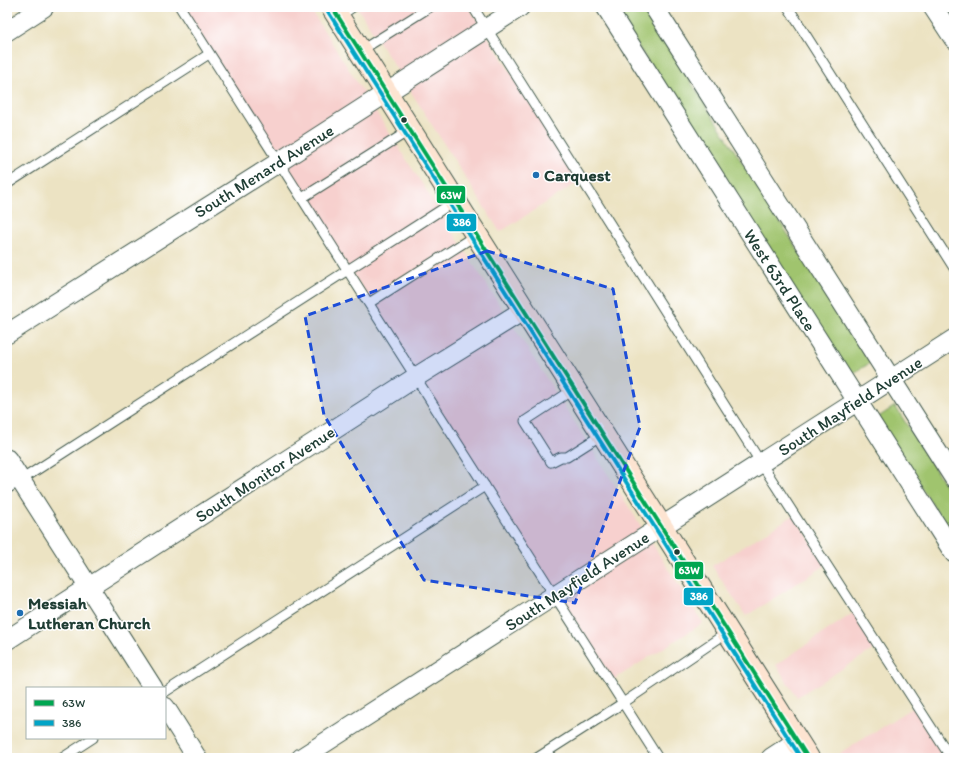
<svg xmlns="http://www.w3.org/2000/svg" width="961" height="765" viewBox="0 0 961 765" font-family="Itim,sans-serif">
  <rect width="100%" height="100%" fill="#fff"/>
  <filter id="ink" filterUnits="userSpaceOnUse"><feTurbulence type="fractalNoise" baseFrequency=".025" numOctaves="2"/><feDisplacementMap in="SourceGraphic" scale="8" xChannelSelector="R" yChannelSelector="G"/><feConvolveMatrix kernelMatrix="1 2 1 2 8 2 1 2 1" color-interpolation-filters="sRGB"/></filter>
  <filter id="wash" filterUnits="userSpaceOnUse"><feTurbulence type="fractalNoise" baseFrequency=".012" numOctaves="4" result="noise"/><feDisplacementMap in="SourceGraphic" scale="16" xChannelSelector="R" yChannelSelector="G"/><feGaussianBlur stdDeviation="0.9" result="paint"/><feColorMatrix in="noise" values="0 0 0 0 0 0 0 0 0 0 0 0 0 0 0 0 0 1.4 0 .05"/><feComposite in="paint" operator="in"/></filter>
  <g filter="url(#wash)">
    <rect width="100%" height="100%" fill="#ece3c3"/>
    <g fill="#f7d0ce">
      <polygon points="182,7 309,7 703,623 613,680"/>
      <polygon points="357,7 469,7 580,181 500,232"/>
      <polygon points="794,515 826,565 746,616 712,566"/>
      <polygon points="856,611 879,646 797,697 776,665"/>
      <polygon points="916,705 950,758 835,757"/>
    </g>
    <g fill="#a0c46e" stroke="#608051">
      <polygon points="613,7 643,7 870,363 849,376"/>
      <polygon points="895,406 954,499 954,539 877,418"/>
    </g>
  </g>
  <g filter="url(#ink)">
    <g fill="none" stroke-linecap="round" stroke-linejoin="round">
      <g stroke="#3e5649" stroke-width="11">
        <g id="lane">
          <polyline points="180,7 658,758"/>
          <polyline points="473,7 761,463 951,758"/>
          <polyline points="788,7 954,268"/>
          <polyline points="338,17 353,7"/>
          <polyline points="360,51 430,7"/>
          <polyline points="7,184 209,54"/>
          <polyline points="302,198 410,130"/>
          <polyline points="369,303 476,235"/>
          <polyline points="574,389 525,421 551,462 561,457 567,457 603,434"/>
          <polyline points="7,489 455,201"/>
          <polyline points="165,692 485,486"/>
          <polyline points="62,758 93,738"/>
          <polyline points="537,758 623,703 728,632"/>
        </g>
      </g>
      <g stroke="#3e5649" stroke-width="21">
        <g id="street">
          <polyline points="606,7 954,553"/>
          <polyline points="654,7 954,478"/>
          <polyline points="933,7 954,39"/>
          <polyline points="7,31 44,7"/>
          <polyline points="7,334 279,162 520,7"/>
          <polyline points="7,459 153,688"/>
          <polyline points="7,640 416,377 524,310"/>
          <polyline points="165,707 197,758"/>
          <polyline points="301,758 954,339"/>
          <polyline points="771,758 797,741"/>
        </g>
      </g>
      <g stroke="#3e5649" stroke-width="24">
        <polyline id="secondary" points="332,7 808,758"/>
      </g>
      <use href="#lane" stroke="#fff" stroke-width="9"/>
      <use href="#street" stroke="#fff" stroke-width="19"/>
      <use href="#secondary" stroke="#fde4d1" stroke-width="22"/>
      <g stroke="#fff" stroke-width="7">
        <polyline id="bus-1" points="332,7 808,758"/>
      </g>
      <g stroke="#fff" stroke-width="7">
        <polyline id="bus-2" points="327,10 801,758"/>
      </g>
      <use href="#bus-1" stroke="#00a651" stroke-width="4"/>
      <use href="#bus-2" stroke="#02a4c6" stroke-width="4"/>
    </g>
  </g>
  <path fill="#1d4ed8" fill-opacity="0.2" stroke="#1d4ed8" stroke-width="3" stroke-dasharray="8 5" stroke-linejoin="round" d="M487,251L613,289L640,427L575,603L424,580L324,415L305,316Z"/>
  <g fill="#1f3d34" stroke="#fff" stroke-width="1.5">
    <circle cx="404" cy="120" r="3.5"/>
    <circle cx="677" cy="552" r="3.5"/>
  </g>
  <g fill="#1f6fb2" stroke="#fff" stroke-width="1.5">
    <circle cx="536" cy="175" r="4"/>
    <circle cx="20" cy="613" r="4"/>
  </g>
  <g text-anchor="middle" stroke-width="3" stroke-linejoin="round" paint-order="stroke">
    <g font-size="17" fill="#1f3d34" stroke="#fff">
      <text transform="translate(264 171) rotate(-32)" y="6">South Menard Avenue</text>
      <text transform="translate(780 280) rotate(57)" y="6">West 63rd Place</text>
      <text transform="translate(850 406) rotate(-33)" y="6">South Mayfield Avenue</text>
      <text transform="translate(265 474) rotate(-33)" y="6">South Monitor Avenue</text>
      <text transform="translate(577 581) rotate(-33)" y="6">South Mayfield Avenue</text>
    </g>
    <g font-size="17" font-weight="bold" fill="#1f3d34" stroke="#fff" text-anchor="start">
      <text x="544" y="181">Carquest</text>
      <text x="28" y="609">Messiah<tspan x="28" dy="20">Lutheran Church</tspan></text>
    </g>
  </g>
  <g stroke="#fff" stroke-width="1.5">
    <rect x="436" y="185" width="30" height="19" rx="4" fill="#00a651"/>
    <rect x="446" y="213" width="31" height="19" rx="4" fill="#02a4c6"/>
    <rect x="674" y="561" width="30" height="19" rx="4" fill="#00a651"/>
    <rect x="683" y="587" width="31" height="19" rx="4" fill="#02a4c6"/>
  </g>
  <g font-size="11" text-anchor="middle" font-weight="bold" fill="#fff">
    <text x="451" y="199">63W</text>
    <text x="462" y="226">386</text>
    <text x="689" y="574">63W</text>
    <text x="699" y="600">386</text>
  </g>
  <rect width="961" height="765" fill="none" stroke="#fff" stroke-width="24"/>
  <rect x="26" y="687" width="140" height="52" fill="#ffffff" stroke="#a5b1ae"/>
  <rect x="34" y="700" width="20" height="6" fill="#00a651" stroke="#a5b1ae"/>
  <text x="62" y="707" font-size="12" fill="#1f3d34">63W</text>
  <rect x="34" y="720" width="20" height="6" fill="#02a4c6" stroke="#a5b1ae"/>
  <text x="62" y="727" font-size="12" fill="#1f3d34">386</text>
</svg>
